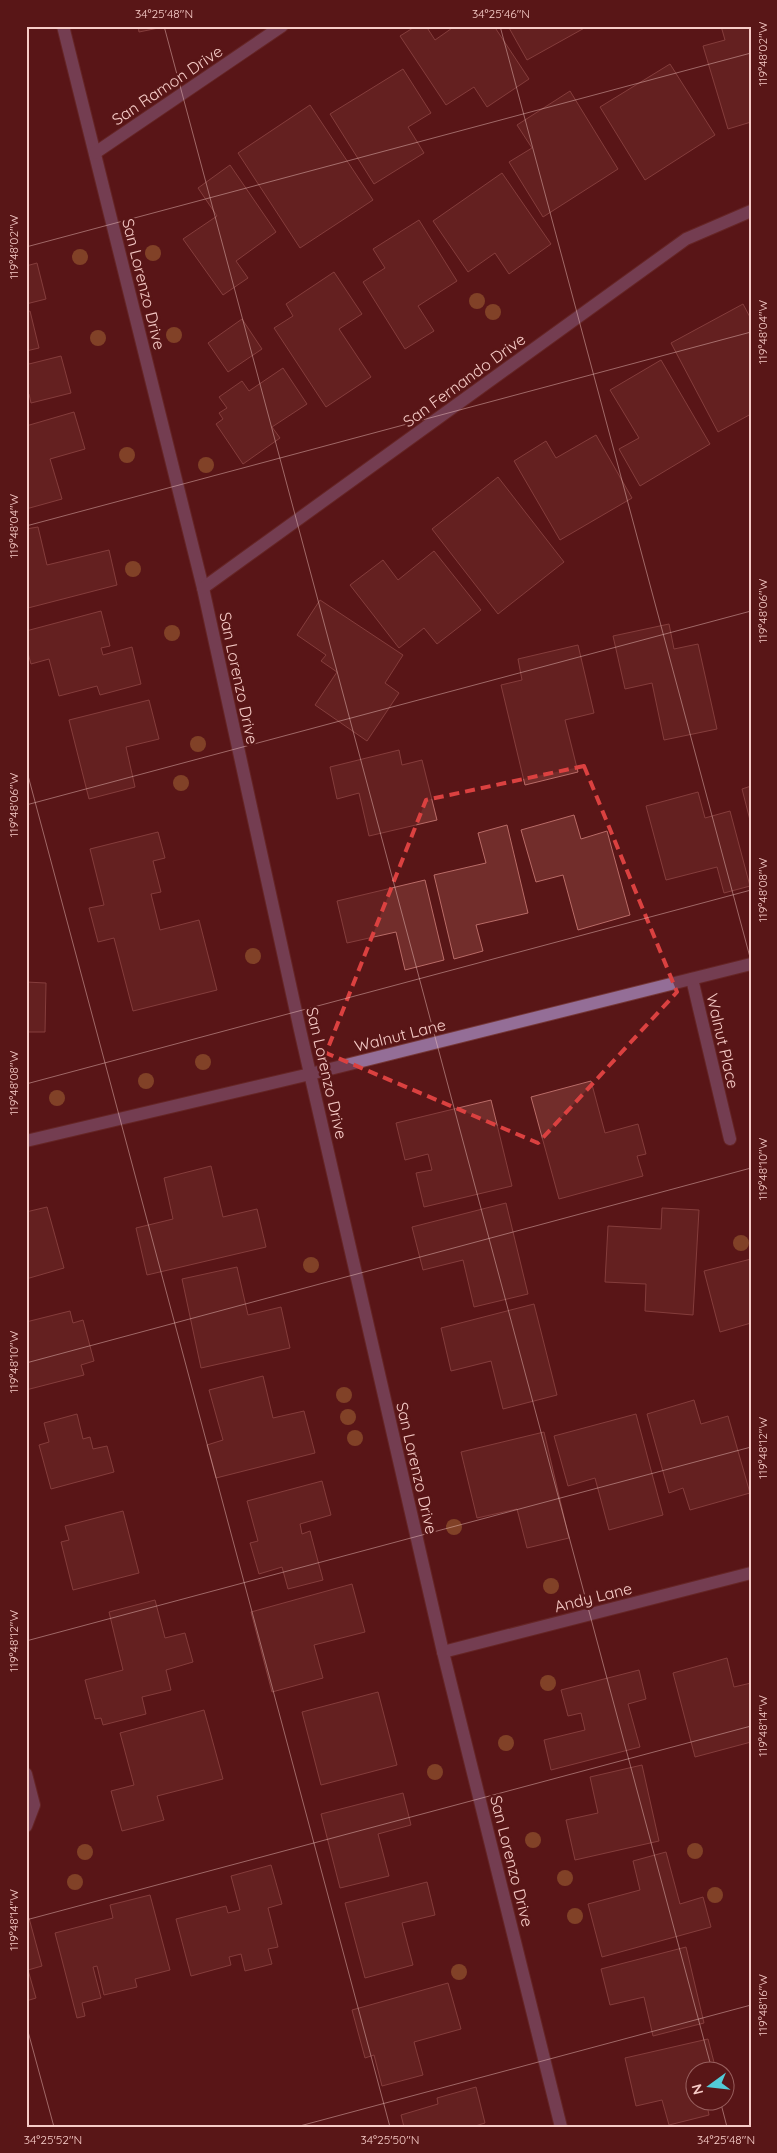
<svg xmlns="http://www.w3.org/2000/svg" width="777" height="2153" viewBox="0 0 777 2153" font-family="Quicksand,sans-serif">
  <rect width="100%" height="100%" fill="#591617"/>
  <g fill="#722d2b" stroke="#b96c68">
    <polygon points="138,26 168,26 139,32"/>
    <polygon points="416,26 426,26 435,40 455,26 494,26 529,79 487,107 474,87 446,105 400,36"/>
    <polygon points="508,26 588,26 527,60"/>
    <polygon points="721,26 751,26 751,122 728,129 703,46 725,40"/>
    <polygon points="670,64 715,135 645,180 600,107"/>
    <polygon points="403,69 431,113 408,127 424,153 374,184 330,114"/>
    <polygon points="570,91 618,169 543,217 509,162 532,148 517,125"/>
    <polygon points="310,105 373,200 300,248 238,153"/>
    <polygon points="230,165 276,232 236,261 248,278 223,295 183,239 217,216 198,188"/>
    <polygon points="502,173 551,244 509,274 495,253 468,272 433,221"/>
    <polygon points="419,220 457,281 418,306 434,331 405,349 363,282 385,268 373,249"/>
    <polygon points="37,263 46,299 26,304 26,266"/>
    <polygon points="334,272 362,314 339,329 371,377 326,407 274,328 293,316 286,304"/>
    <polygon points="743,304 751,319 751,414 718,432 671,343"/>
    <polygon points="30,311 39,348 26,351 26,312"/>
    <polygon points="242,319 262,349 228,372 208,343"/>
    <polygon points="26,354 29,364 61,356 71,393 31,403 29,394 26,395"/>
    <polygon points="661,360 710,444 640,486 619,449 639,438 610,390"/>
    <polygon points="283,368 307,404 272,427 280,438 243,464 216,424 223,419 219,413 227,408 219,397 242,381 249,391"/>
    <polygon points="74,412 85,449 50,459 62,499 26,509 26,426"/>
    <polygon points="596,435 632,498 560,540 514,461 546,441 556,458"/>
    <polygon points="498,477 564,562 498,614 432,529"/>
    <polygon points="38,527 47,565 109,550 117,585 28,608 26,529"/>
    <polygon points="434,551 481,610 437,644 424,628 399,648 350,585 383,560 398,580"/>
    <polygon points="320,600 403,655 385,683 399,693 367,741 315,705 337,672 321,661 326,655 297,635"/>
    <polygon points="101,611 110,646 101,648 103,655 132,647 141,684 100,695 97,686 59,696 49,659 31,664 26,646 26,631"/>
    <polygon points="669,624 674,649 698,644 717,729 664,740 652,683 625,689 613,636"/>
    <polygon points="578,645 594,713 565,720 578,772 525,785 501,685 522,680 518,659"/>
    <polygon points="149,700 159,739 126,747 135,787 89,799 69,720"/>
    <polygon points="399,750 402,765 422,760 437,820 369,836 359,793 337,799 330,767"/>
    <polygon points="751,786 751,824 742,789"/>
    <polygon points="698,792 705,818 730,811 750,886 724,893 717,867 666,880 646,806"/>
    <polygon points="574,815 581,839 607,831 630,915 578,930 563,875 536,882 521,830"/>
    <polygon points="507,825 528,913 476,925 483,951 454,959 434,875 486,863 478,833"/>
    <polygon points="158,832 165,858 153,861 161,892 151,894 160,930 199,920 217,990 133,1011 114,938 98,942 89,908 104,905 90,849"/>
    <polygon points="425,880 444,960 405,970 396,932 347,943 337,901"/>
    <polygon points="26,982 46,983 45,1032 26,1032 26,1035"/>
    <polygon points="591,1081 605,1133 638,1124 646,1154 637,1156 643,1176 559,1199 531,1097"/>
    <polygon points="491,1100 512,1186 424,1207 416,1173 432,1170 428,1154 405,1160 396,1123"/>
    <polygon points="211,1166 223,1217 257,1209 266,1247 147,1275 136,1228 173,1219 164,1178"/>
    <polygon points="506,1203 528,1294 474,1307 463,1260 423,1270 412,1227"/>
    <polygon points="47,1207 64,1268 26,1279 26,1212"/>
    <polygon points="662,1208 699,1210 693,1315 645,1311 646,1284 605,1282 608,1226 661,1229"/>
    <polygon points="751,1259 751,1323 720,1332 704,1271"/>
    <polygon points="237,1267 248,1315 281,1307 290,1348 201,1368 182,1279"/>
    <polygon points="534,1304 557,1395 503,1409 491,1361 451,1371 441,1328"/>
    <polygon points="70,1311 73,1323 83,1320 94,1361 81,1365 84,1375 26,1390 26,1322"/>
    <polygon points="263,1376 273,1418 304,1411 315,1453 216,1478 207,1445 223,1440 209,1390"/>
    <polygon points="694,1400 701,1424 728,1416 750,1493 690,1510 683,1488 669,1493 647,1414"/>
    <polygon points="77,1414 83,1439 90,1437 93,1449 107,1446 114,1472 51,1489 39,1445 49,1442 44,1423"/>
    <polygon points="636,1414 663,1515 609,1530 595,1478 568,1486 554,1436"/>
    <polygon points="544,1432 569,1538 527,1548 517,1509 477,1518 461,1452"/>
    <polygon points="322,1481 331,1515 300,1524 302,1534 310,1531 323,1580 288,1589 282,1567 259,1574 250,1543 258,1541 247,1501"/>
    <polygon points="123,1511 139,1573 73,1590 61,1542 69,1540 65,1526"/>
    <polygon points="352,1584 365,1632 314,1645 323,1678 272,1692 251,1612"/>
    <polygon points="155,1600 165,1638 185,1633 193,1662 166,1670 171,1690 142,1697 146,1714 103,1725 101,1718 95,1719 85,1680 123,1670 109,1612"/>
    <polygon points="727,1658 734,1687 751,1683 751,1742 695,1757 673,1673"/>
    <polygon points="639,1670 646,1699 628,1704 640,1747 551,1770 544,1740 585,1730 581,1713 568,1716 561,1690"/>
    <polygon points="378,1692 397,1765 321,1785 302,1712"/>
    <polygon points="204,1710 223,1779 157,1796 164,1820 122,1831 111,1791 134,1785 120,1733"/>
    <polygon points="642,1765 659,1841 575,1860 566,1820 598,1813 590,1777"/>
    <polygon points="403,1793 411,1825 378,1834 389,1876 340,1888 321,1814"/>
    <polygon points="666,1852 680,1904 703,1897 711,1927 602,1957 588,1904 640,1890 633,1861"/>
    <polygon points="271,1865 282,1904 268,1908 278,1947 268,1949 272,1964 245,1971 241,1954 229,1957 231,1965 191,1976 176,1919 226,1906 228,1913 240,1910 231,1876"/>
    <polygon points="427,1882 435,1915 402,1923 413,1965 365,1978 345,1903"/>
    <polygon points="150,1895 170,1970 135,1979 137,1987 104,1995 97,1966 93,1967 101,1998 82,2003 85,2016 77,2018 55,1933 113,1918 110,1905"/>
    <polygon points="29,1918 42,1966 28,1970 36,1998 26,2001 26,1919"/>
    <polygon points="686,1947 704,2023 653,2036 644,1997 610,2005 601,1969"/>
    <polygon points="448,1983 461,2029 414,2042 423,2075 382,2086 374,2055 365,2058 352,2010"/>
    <polygon points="708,2039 716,2070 694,2070 694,2100 706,2100 709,2115 669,2125 662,2100 636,2106 625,2058"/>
    <polygon points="476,2087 485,2123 472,2127 404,2127 401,2115 438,2104 437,2098"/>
  </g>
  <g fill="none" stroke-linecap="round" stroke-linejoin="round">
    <g stroke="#753737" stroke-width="14">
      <g id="minor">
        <polyline points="63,26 203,588 300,1030 443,1652 561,2127"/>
        <polyline points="95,153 282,26"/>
        <polyline points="203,588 686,239 751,211"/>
        <polyline points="692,979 730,1139"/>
        <polyline points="26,1141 310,1074 751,964"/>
        <polyline points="443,1652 751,1573"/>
        <polyline points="26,1774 34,1805 26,1826"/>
      </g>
    </g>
    <use href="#minor" stroke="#946e97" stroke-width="12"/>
  </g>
  <g fill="#b1763a">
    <circle cx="153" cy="253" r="8"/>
    <circle cx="80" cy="257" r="8"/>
    <circle cx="477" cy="301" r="8"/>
    <circle cx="493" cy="312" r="8"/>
    <circle cx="174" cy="335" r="8"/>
    <circle cx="98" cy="338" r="8"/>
    <circle cx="127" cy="455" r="8"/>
    <circle cx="206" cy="465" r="8"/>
    <circle cx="133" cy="569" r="8"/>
    <circle cx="172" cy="633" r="8"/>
    <circle cx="198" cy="744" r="8"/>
    <circle cx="181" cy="783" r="8"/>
    <circle cx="253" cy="956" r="8"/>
    <circle cx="203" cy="1062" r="8"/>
    <circle cx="146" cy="1081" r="8"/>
    <circle cx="57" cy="1098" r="8"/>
    <circle cx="741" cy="1243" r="8"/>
    <circle cx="311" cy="1265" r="8"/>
    <circle cx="344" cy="1395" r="8"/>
    <circle cx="348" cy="1417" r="8"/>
    <circle cx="355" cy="1438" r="8"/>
    <circle cx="454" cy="1527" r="8"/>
    <circle cx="551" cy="1586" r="8"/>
    <circle cx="548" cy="1683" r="8"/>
    <circle cx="506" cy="1743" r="8"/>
    <circle cx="435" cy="1772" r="8"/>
    <circle cx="533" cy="1840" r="8"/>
    <circle cx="695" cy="1851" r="8"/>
    <circle cx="85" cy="1852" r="8"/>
    <circle cx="565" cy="1878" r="8"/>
    <circle cx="75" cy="1882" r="8"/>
    <circle cx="715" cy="1895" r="8"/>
    <circle cx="575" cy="1916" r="8"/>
    <circle cx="459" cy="1972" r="8"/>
  </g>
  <path d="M0 0H777V2153H0ZM584,766L677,992L538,1143L326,1053L426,800Z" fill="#591617" fill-opacity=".55" fill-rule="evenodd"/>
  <path fill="none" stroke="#db4140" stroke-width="4" stroke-dasharray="10 6" stroke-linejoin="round" d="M584,766L677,992L538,1143L326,1053L426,800Z"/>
  <path fill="none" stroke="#f7ccc8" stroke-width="1" stroke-opacity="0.45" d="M164,26L712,2070M500,26L751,961M26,247L751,53M26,526L751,332M26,768L390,2127M26,805L751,611M26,1084L751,890M26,1363L751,1168M26,1641L751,1447M26,1920L751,1726M26,2024L54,2127M720,2100L727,2127M296,2127L751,2005"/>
  <g text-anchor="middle" stroke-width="5" stroke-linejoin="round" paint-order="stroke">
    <g font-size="16" fill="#f7ccc8" stroke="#591617">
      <text transform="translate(167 85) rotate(-34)" y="6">San Ramon Drive</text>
      <text transform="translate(144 284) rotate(76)" y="6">San Lorenzo Drive</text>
      <text transform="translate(464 380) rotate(-36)" y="6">San Fernando Drive</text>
      <text transform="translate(239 678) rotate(78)" y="6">San Lorenzo Drive</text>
      <text transform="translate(400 1035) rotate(-14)" y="6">Walnut Lane</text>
      <text transform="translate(723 1041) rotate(77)" y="6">Walnut Place</text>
      <text transform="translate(327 1073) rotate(77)" y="6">San Lorenzo Drive</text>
      <text transform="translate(417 1468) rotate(77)" y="6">San Lorenzo Drive</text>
      <text transform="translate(593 1597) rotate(-14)" y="6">Andy Lane</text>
      <text transform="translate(512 1861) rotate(76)" y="6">San Lorenzo Drive</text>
    </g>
  </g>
  <rect width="777" height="2153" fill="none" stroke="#591617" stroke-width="55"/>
  <g transform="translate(710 2086) rotate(255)"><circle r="24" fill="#591617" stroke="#985f5e"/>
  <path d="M0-4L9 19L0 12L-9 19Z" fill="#52cbd7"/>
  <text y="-8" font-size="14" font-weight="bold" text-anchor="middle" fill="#f7ccc8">N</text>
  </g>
  <rect x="28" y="28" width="722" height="2098" fill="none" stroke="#f7ccc8" stroke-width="2"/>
  <g font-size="12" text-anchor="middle" fill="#f7ccc8">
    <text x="164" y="18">34°25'48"N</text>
    <text x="501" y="18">34°25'46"N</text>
    <text transform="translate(763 54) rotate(-90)" y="4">119°48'02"W</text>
    <text transform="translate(14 247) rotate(-90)" y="4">119°48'02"W</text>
    <text transform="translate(763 332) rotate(-90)" y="4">119°48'04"W</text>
    <text transform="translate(14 526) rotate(-90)" y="4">119°48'04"W</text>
    <text transform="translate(763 611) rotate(-90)" y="4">119°48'06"W</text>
    <text transform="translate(14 805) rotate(-90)" y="4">119°48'06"W</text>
    <text transform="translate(763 890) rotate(-90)" y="4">119°48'08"W</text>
    <text transform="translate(14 1083) rotate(-90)" y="4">119°48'08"W</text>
    <text transform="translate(763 1169) rotate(-90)" y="4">119°48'10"W</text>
    <text transform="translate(14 1362) rotate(-90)" y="4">119°48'10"W</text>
    <text transform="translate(763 1448) rotate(-90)" y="4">119°48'12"W</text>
    <text transform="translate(14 1641) rotate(-90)" y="4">119°48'12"W</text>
    <text transform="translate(763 1726) rotate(-90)" y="4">119°48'14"W</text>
    <text transform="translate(14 1920) rotate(-90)" y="4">119°48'14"W</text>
    <text transform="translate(763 2005) rotate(-90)" y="4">119°48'16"W</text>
    <text x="53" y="2144">34°25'52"N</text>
    <text x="390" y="2144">34°25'50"N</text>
    <text x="726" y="2144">34°25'48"N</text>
  </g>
</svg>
